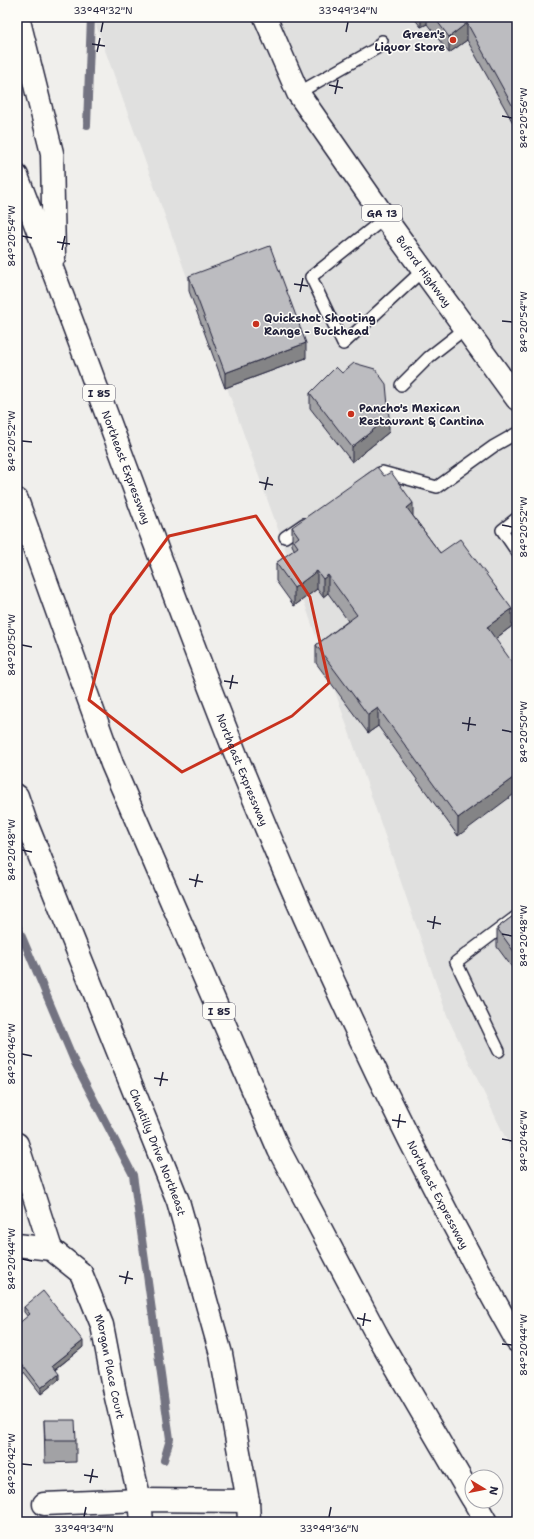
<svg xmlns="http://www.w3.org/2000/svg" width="534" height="1539" viewBox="0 0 534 1539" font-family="'Shantell Sans',sans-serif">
  <rect width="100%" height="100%" fill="#f0efec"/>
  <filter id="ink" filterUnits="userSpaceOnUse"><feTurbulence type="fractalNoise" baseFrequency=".025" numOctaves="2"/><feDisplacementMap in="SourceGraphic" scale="8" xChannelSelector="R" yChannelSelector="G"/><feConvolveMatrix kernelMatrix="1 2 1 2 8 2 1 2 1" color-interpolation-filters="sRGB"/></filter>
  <g filter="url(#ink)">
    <polygon fill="#e0e0df" points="93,17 517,17 517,1162 448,1018 300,590"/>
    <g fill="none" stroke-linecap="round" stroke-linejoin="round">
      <g stroke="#737381" stroke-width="8">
        <polyline points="87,125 91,17"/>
        <polyline points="17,925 75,1063 133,1175 170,1439 164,1460"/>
      </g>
      <g stroke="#22223b" stroke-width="14">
        <g id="service">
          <polyline points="298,93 377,48 382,41"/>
          <polyline points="385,218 311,277 343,344 423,270"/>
          <polyline points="401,385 429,357 466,328"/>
          <polyline points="370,480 382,472 437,487 494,446 517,433"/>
          <polyline points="517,518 502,530 517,552"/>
          <polyline points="285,537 304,524"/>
          <polyline points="499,1051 456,962 517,916"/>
        </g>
      </g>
      <g stroke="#22223b" stroke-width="25">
        <g id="minor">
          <path id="s1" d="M17,796L25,820L178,1201L221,1354L248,1501L249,1522"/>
          <polyline points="17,1144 51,1249"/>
          <path id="s2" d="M17,1245L51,1249L81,1273L102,1325L115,1393L140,1500L142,1522"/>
          <polyline points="44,1504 140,1500 248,1501"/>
        </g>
      </g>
      <g stroke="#22223b" stroke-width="25">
        <g id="primary">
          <path id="s3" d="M265,17L298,93L385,218L517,399"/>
        </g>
      </g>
      <g stroke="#22223b" stroke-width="25">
        <g id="motorway">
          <polyline points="18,17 52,153 54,257"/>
          <path id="s4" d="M17,176C91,369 160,563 236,755C317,956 410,1152 517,1341"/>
          <polyline points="17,500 112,764 279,1150 378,1337 472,1498"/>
          <polyline points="474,1501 486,1522"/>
        </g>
      </g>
      <use href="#service" stroke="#fdfcf7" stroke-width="11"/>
      <use href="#minor" stroke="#fdfcf7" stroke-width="22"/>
      <use href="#primary" stroke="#fdfcf7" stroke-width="22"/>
      <use href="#motorway" stroke="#fdfcf7" stroke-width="22"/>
    </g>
    <g fill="#a2a2a5" stroke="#22223b">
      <polygon points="413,17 517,17 517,130 467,40 449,53 427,24 421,27"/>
      <polygon points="189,276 306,358 225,388 189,291"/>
      <polygon points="310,393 389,432 352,462 310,408"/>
      <polygon points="413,516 440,553 512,626 495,639 458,836 378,726 368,733 316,663 316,645 348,621 328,593 323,597 317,589 294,606 276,581 276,563 294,550 294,549 292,545 292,527"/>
      <polygon points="517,913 517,974 497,947 497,928"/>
      <polygon points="24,1307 83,1347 56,1369 59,1379 41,1394 17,1363 17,1325 28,1317 24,1312"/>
      <polygon points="44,1420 76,1440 76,1462 45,1463"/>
    </g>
    <g fill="#848486" stroke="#22223b">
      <polygon points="421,17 427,17 427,24 421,27"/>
      <polygon points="467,23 467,40 449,53 449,37"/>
      <polygon points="306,343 306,358 225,388 225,373"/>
      <polygon points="389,417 389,432 352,462 352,447"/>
      <polygon points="413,503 413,520 407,508"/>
      <polygon points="317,571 317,589 294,606 294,588"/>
      <polygon points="328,575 328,593 323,597 323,579"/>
      <polygon points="512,609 512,626 487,645 487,627"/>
      <polygon points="378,708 378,726 368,733 368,715"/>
      <polygon points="517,775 517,792 458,836 458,818"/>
      <polygon points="83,1341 83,1347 53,1371 53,1365"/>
      <polygon points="59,1373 59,1379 41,1394 41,1388"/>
    </g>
    <g fill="#bcbcc0" stroke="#22223b">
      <polygon points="434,17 517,17 517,114 467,23 449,37"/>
      <polygon points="270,246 306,343 225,373 189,276"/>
      <polygon points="354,363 375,369 386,384 389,417 352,447 310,393 336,367 342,373"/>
      <polygon points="377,467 384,476 391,472 413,503 407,508 440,553 460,539 512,609 487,627 517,669 517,775 458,818 378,708 368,715 316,645 357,615 328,575 323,579 317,571 294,588 276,563 298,547 294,541 299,537 292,527"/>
      <polygon points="517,913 517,956 497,928"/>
      <polygon points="43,1291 83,1341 53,1365 59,1373 41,1388 17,1357 17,1325 30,1314 24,1307"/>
      <polygon points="44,1420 75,1420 76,1440 45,1440"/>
    </g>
  </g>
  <path fill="none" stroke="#c8321e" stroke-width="3" stroke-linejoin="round" d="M256,516L310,597L329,683L292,716L182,772L89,700L111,615L169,536Z"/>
  <path fill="none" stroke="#22223b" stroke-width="1.5" d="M101,32L103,22M346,32L348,22M92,44L105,46M97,52L100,38M329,85L343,88M335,94L338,80M502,116L512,118M22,236L32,238M57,242L70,244M62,250L65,236M294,284L308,286M300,292L303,278M502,321L512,322M22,441L32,442M259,482L273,485M265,490L268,477M502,525L512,527M22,645L32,647M224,681L238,683M230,689L233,675M462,723L476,725M502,730L512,732M468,731L470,717M22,850L32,852M189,879L203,882M195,887L198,874M427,921L441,924M433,929L435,916M502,934L512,936M22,1054L32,1056M154,1078L168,1080M160,1086L163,1072M392,1120L406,1122M398,1128L400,1114M502,1139L512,1141M22,1259L32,1261M119,1276L133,1279M125,1284L128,1271M357,1318L371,1321M363,1326L365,1313M502,1344L512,1345M22,1464L32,1465M84,1475L98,1477M90,1483L93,1469M84,1517L86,1507M329,1517L331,1507"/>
  <g fill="#c8321e" stroke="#fdfcf7" stroke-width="1.5">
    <circle cx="453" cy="40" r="4"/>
    <circle cx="256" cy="324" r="4"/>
    <circle cx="351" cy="414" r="4"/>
  </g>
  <g text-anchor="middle" stroke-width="3" stroke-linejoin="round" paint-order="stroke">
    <g fill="#fdfcf7" stroke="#646373" stroke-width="1">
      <rect x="362" y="205" width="40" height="16" rx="3"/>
      <rect x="83" y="385" width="32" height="16" rx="3"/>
      <rect x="203" y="1003" width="32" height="16" rx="3"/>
    </g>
    <g font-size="10" font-weight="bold" fill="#22223b">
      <text x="382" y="217">GA 13</text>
      <text x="99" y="397">I 85</text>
      <text x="219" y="1015">I 85</text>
    </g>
    <g font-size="11" font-weight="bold" fill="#22223b" stroke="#fdfcf7" text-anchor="start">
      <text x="445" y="38" text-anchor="end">Green's<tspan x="445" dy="13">Liquor Store</tspan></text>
      <text x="264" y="322">Quickshot Shooting<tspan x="264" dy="13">Range - Buckhead</tspan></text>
      <text x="359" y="412">Pancho's Mexican<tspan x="359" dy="13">Restaurant &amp; Cantina</tspan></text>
    </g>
    <g font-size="11" fill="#22223b" stroke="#fdfcf7">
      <text dy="4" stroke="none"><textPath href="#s3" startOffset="301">Buford Highway</textPath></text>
      <text dy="4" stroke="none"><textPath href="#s4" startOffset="311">Northeast Expressway</textPath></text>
      <text dy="4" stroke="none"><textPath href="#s4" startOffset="635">Northeast Expressway</textPath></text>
      <text dy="4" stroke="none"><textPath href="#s1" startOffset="383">Chantilly Drive Northeast</textPath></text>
      <text dy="4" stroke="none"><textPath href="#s4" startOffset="1103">Northeast Expressway</textPath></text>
      <text dy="4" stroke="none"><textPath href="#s2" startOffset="171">Morgan Place Court</textPath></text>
    </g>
  </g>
  <rect width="534" height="1539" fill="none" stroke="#fdfcf7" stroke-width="44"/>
  <g transform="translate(484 1489) rotate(100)"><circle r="19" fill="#fdfcf7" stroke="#a5a5ac"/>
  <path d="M0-3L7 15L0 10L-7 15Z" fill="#c8321e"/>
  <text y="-6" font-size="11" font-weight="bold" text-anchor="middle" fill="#22223b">N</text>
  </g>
  <rect x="22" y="22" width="490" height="1495" fill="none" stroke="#22223b" stroke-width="1.5"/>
  <g font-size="10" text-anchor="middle" fill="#22223b">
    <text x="103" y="14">33°49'32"N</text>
    <text x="348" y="14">33°49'34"N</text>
    <text transform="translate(523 118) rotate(-90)" y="4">84°20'56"W</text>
    <text transform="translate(11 236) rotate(-90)" y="4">84°20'54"W</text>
    <text transform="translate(523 322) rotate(-90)" y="4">84°20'54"W</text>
    <text transform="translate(11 441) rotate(-90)" y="4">84°20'52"W</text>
    <text transform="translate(523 527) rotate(-90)" y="4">84°20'52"W</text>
    <text transform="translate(11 645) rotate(-90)" y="4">84°20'50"W</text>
    <text transform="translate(523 732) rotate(-90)" y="4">84°20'50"W</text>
    <text transform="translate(11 850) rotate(-90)" y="4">84°20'48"W</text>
    <text transform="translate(523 936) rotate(-90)" y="4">84°20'48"W</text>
    <text transform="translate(11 1054) rotate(-90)" y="4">84°20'46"W</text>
    <text transform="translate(523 1141) rotate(-90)" y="4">84°20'46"W</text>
    <text transform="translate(11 1259) rotate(-90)" y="4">84°20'44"W</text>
    <text transform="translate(523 1345) rotate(-90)" y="4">84°20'44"W</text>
    <text transform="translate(11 1464) rotate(-90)" y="4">84°20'42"W</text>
    <text x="84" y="1532">33°49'34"N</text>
    <text x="329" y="1532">33°49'36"N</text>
  </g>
</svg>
